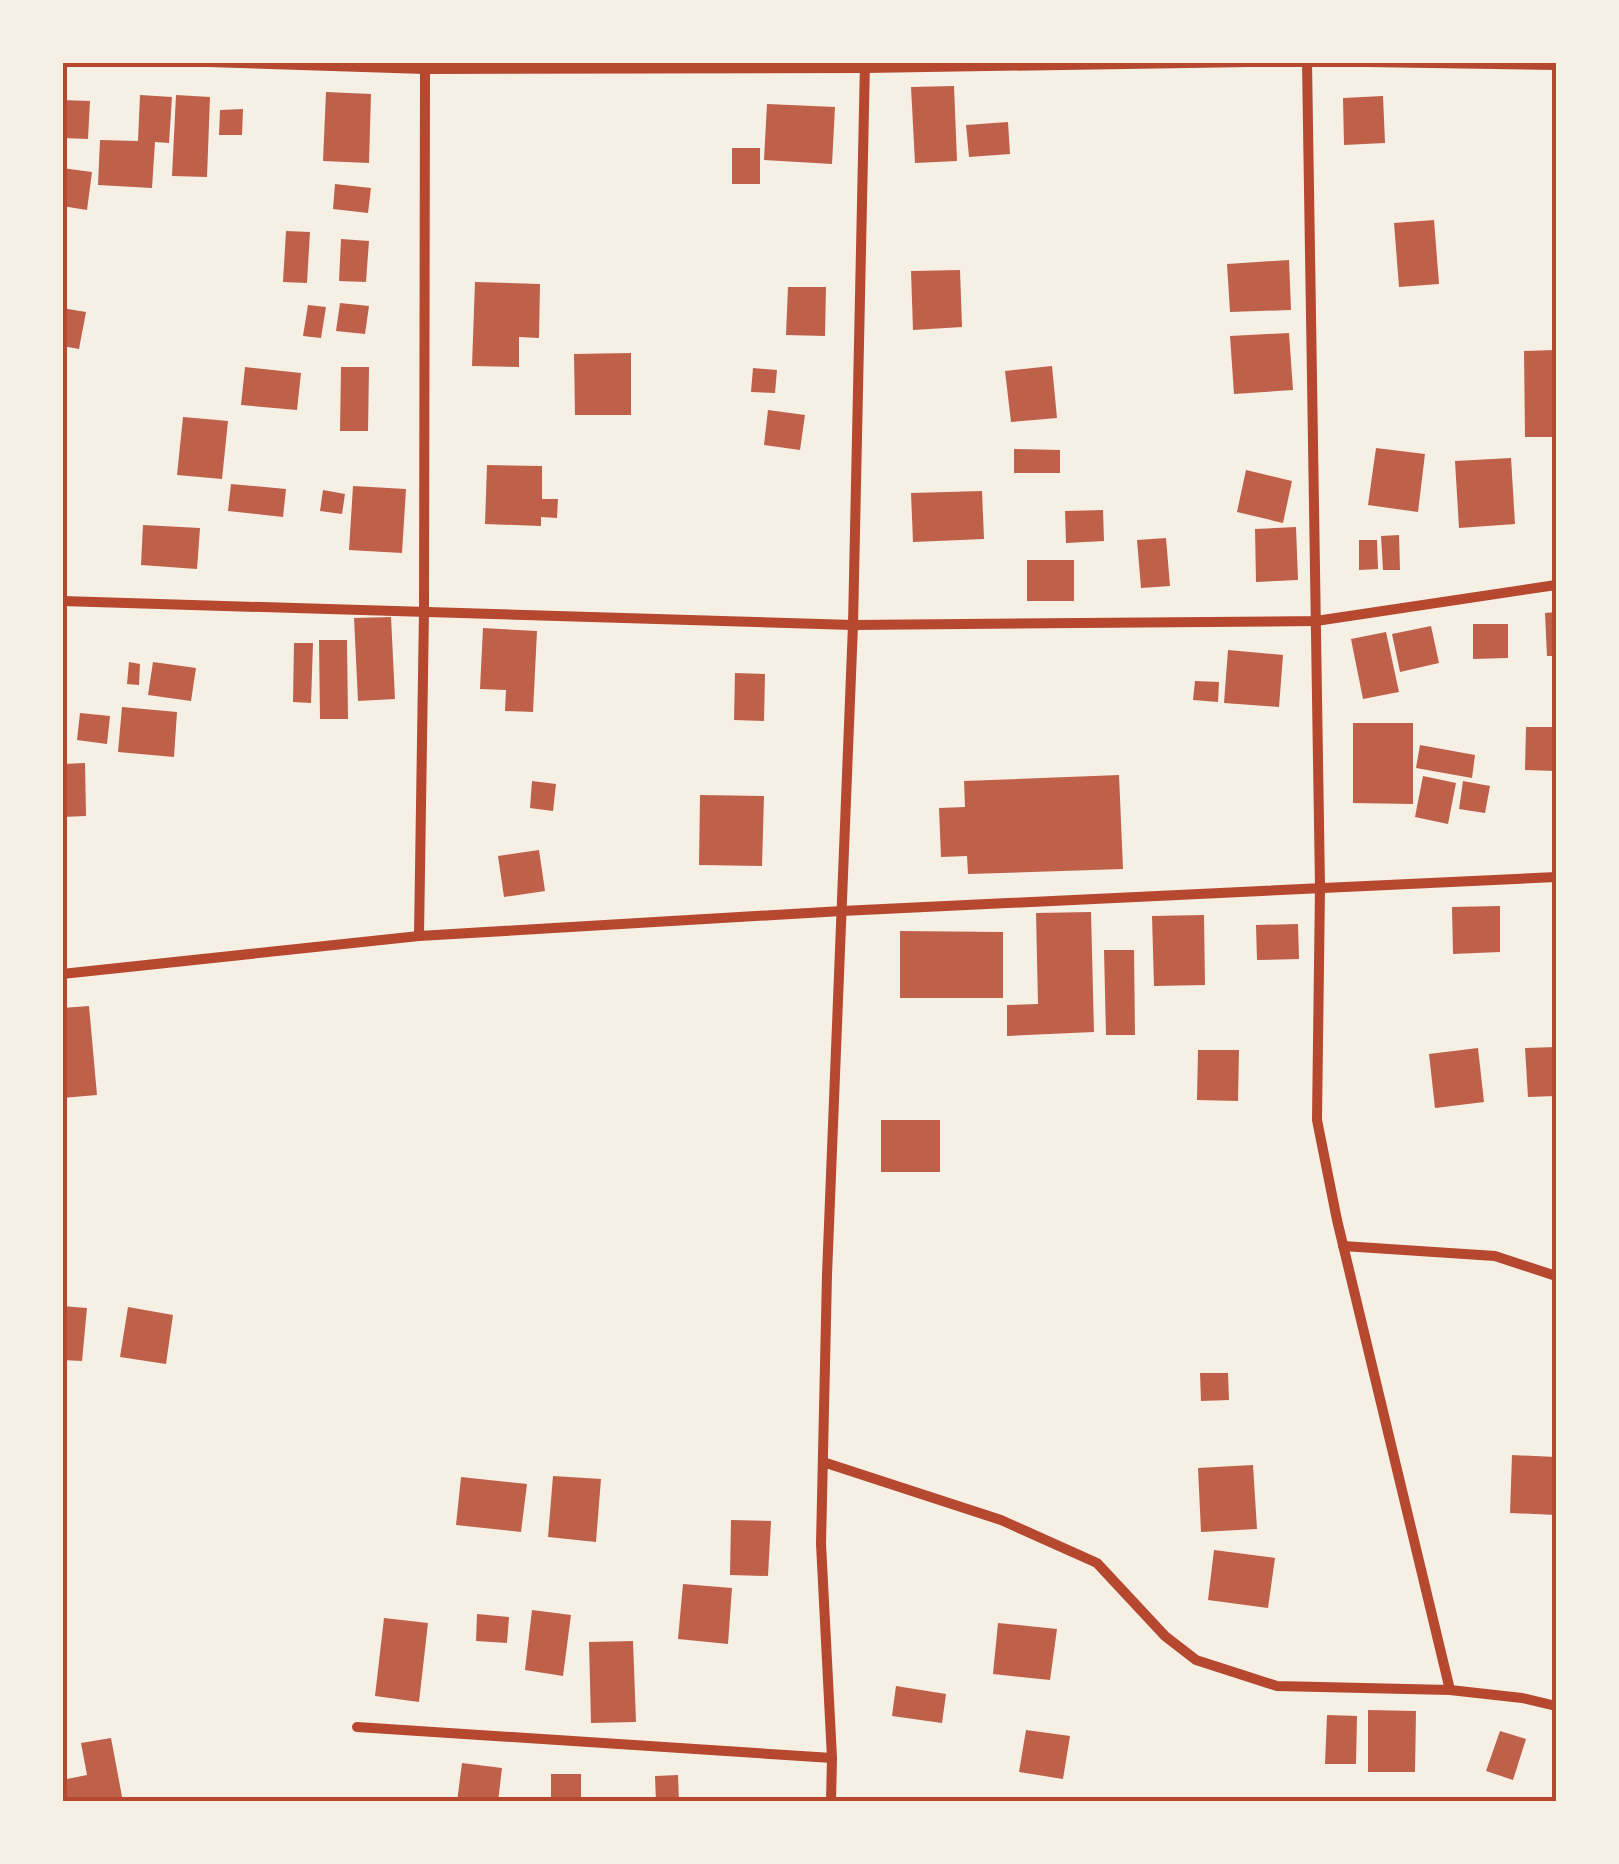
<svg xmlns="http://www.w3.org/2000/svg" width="1619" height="1864" viewBox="0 0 1619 1864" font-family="'Roboto Condensed',sans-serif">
  <rect width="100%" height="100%" fill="#f6efe4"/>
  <g fill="#bf614a">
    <polygon points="954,86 957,161 915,163 911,87"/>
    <polygon points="326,92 371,94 369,163 323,161"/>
    <polygon points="140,95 172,97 169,143 155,142 152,188 98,185 100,140 138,141"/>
    <polygon points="176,95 210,97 207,177 172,176"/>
    <polygon points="1383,96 1385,143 1344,145 1343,98"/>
    <polygon points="62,100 90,101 88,139 62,138"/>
    <polygon points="767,104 835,107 832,164 764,160"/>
    <polygon points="243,109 242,135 219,135 220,110"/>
    <polygon points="1008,122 1010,154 969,157 966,125"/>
    <rect x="732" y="148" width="28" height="36"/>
    <polygon points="62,168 92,172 87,210 62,206"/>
    <polygon points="335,184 371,188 368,213 333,209"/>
    <polygon points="1434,220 1439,284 1399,287 1394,223"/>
    <polygon points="286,231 310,232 307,283 283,282"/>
    <polygon points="341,239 369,241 366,282 339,281"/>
    <polygon points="1289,260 1291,310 1230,312 1227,264"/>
    <polygon points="960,270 962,327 913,330 911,271"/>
    <polygon points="475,282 540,284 539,338 519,337 519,367 472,366"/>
    <polygon points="788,287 826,287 825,336 786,335"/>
    <polygon points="340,303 369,306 365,334 336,331"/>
    <polygon points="308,305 326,307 321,338 303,336"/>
    <polygon points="62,308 86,312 79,349 62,346"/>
    <polygon points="1289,333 1293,390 1234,394 1230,336"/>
    <polygon points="1555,350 1556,437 1525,437 1524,351"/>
    <polygon points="631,353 631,415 575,415 574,354"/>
    <polygon points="1052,366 1057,418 1011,422 1005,371"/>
    <polygon points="245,367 301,373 297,410 241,405"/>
    <polygon points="341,367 369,367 368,431 340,431"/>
    <polygon points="753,368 777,370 775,393 751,392"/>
    <polygon points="768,410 805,415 800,450 764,445"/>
    <polygon points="183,417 228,421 222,479 177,475"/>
    <polygon points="1376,448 1425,454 1418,512 1368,505"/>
    <polygon points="1014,449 1060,450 1060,473 1014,473"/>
    <polygon points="1511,458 1515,524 1459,528 1455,461"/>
    <polygon points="487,465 542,466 542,499 558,499 557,518 541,517 541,526 485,524"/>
    <polygon points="1246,470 1292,481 1283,523 1237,512"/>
    <polygon points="231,484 286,489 283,517 228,511"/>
    <polygon points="353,486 406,489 402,553 349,550"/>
    <polygon points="323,490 345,494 342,514 320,511"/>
    <polygon points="982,491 984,539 913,542 911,493"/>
    <polygon points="1103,510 1104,541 1066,543 1065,511"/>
    <polygon points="143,525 200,528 197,569 141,565"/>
    <polygon points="1296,527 1298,580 1256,582 1255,529"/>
    <polygon points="1399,535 1400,570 1383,570 1381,536"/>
    <polygon points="1166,538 1170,586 1141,588 1137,540"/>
    <polygon points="1359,540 1377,540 1378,569 1359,570"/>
    <rect x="1027" y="560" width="47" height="41"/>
    <polygon points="1556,612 1556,656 1547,656 1545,613"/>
    <polygon points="391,617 395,699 358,701 354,618"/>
    <polygon points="1473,624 1508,624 1508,658 1473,659"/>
    <polygon points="1431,626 1439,663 1400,672 1392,634"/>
    <polygon points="483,628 537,631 533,712 505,711 506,690 480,689"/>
    <polygon points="1386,632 1399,692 1363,699 1351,639"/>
    <polygon points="319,640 347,640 348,719 320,719"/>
    <polygon points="294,643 313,643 311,703 293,702"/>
    <polygon points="1228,650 1283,655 1279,707 1224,703"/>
    <polygon points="129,662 140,664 139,685 127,684"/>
    <polygon points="153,662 196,668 191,701 148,695"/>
    <polygon points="735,673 765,674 764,721 734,720"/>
    <polygon points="1195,681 1219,682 1218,702 1193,700"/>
    <polygon points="122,707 177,712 174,757 118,752"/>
    <polygon points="80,713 110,716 107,744 77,740"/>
    <polygon points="1353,723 1413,723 1413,804 1353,803"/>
    <polygon points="1526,727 1556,727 1556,771 1525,770"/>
    <polygon points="1420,745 1475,755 1472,778 1416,768"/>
    <polygon points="85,763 86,816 62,817 62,764"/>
    <polygon points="1119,775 1123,869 968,874 967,856 941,857 939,808 965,807 964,781"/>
    <polygon points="1423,776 1456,783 1448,824 1415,817"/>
    <polygon points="532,781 556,784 553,811 530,808"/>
    <polygon points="1463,781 1490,786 1485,813 1459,809"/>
    <polygon points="700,795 764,796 762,866 699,865"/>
    <polygon points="539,850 545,891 504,897 498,856"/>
    <polygon points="1500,906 1500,952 1453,954 1452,907"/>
    <polygon points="1091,912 1094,1032 1007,1036 1007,1005 1038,1004 1036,913"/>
    <polygon points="1204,915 1205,985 1154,986 1152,916"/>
    <polygon points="1298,924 1299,959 1257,960 1256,925"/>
    <polygon points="900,931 1003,932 1003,998 900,998"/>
    <polygon points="1104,950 1134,950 1135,1035 1106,1035"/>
    <polygon points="89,1006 97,1095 62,1098 62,1008"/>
    <polygon points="1556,1047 1556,1096 1528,1097 1525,1048"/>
    <polygon points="1478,1048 1484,1102 1435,1108 1429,1054"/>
    <polygon points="1198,1050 1239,1050 1238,1101 1197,1100"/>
    <rect x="881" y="1120" width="59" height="52"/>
    <polygon points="62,1306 87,1308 82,1361 62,1360"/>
    <polygon points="128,1307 173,1315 166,1364 120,1357"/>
    <polygon points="1200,1373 1228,1373 1229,1400 1201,1401"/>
    <polygon points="1512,1455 1556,1457 1556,1515 1510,1513"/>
    <polygon points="1253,1465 1257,1529 1201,1532 1198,1468"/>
    <polygon points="553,1476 601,1479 596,1542 548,1537"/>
    <polygon points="461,1477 527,1484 521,1532 456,1525"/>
    <polygon points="731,1520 771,1521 768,1576 730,1575"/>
    <polygon points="1214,1550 1275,1558 1268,1608 1208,1600"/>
    <polygon points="683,1584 732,1588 728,1644 678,1639"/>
    <polygon points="532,1610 571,1615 563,1676 525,1670"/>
    <polygon points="477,1614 509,1617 507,1643 476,1641"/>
    <polygon points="384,1618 428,1623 419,1702 375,1696"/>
    <polygon points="998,1623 1057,1629 1050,1680 993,1674"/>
    <polygon points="633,1641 636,1722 591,1723 589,1642"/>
    <polygon points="896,1686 946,1694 942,1723 892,1716"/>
    <polygon points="1368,1710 1416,1711 1415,1772 1368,1772"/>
    <polygon points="1327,1715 1357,1716 1356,1764 1325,1764"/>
    <polygon points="1026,1730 1070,1736 1063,1779 1019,1772"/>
    <polygon points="1500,1731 1526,1739 1513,1780 1486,1771"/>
    <polygon points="111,1738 123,1802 62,1802 62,1780 87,1775 81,1743"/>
    <polygon points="462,1763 502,1768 498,1802 457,1802"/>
    <rect x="551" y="1774" width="30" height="28"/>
    <polygon points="678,1775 679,1802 656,1802 655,1776"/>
  </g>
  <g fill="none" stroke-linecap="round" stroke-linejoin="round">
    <g stroke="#b5482f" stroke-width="10">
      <polyline points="208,62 425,69 865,68 1250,62"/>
      <polyline points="1307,62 1320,887 1317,1120 1337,1220 1450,1690"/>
      <polyline points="1366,62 1556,65"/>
      <polyline points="62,601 853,625 1316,621 1556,585"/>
      <polyline points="419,936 424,611 425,67"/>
      <polyline points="62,974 419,936 842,911 1556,877"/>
      <polyline points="1343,1246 1495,1256 1556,1276"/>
      <polyline points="823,1462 1001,1520 1097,1563 1165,1636 1196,1660 1277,1686 1450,1690 1522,1698 1556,1706"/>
      <polyline points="357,1727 832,1758"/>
      <polyline points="831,1802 832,1758 821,1544 827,1275 853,625 865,62"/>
    </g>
  </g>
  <rect width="1619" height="1864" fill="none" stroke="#f6efe4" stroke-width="130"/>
  <rect x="65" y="65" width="1489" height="1734" fill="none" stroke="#b5482f" stroke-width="4"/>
</svg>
